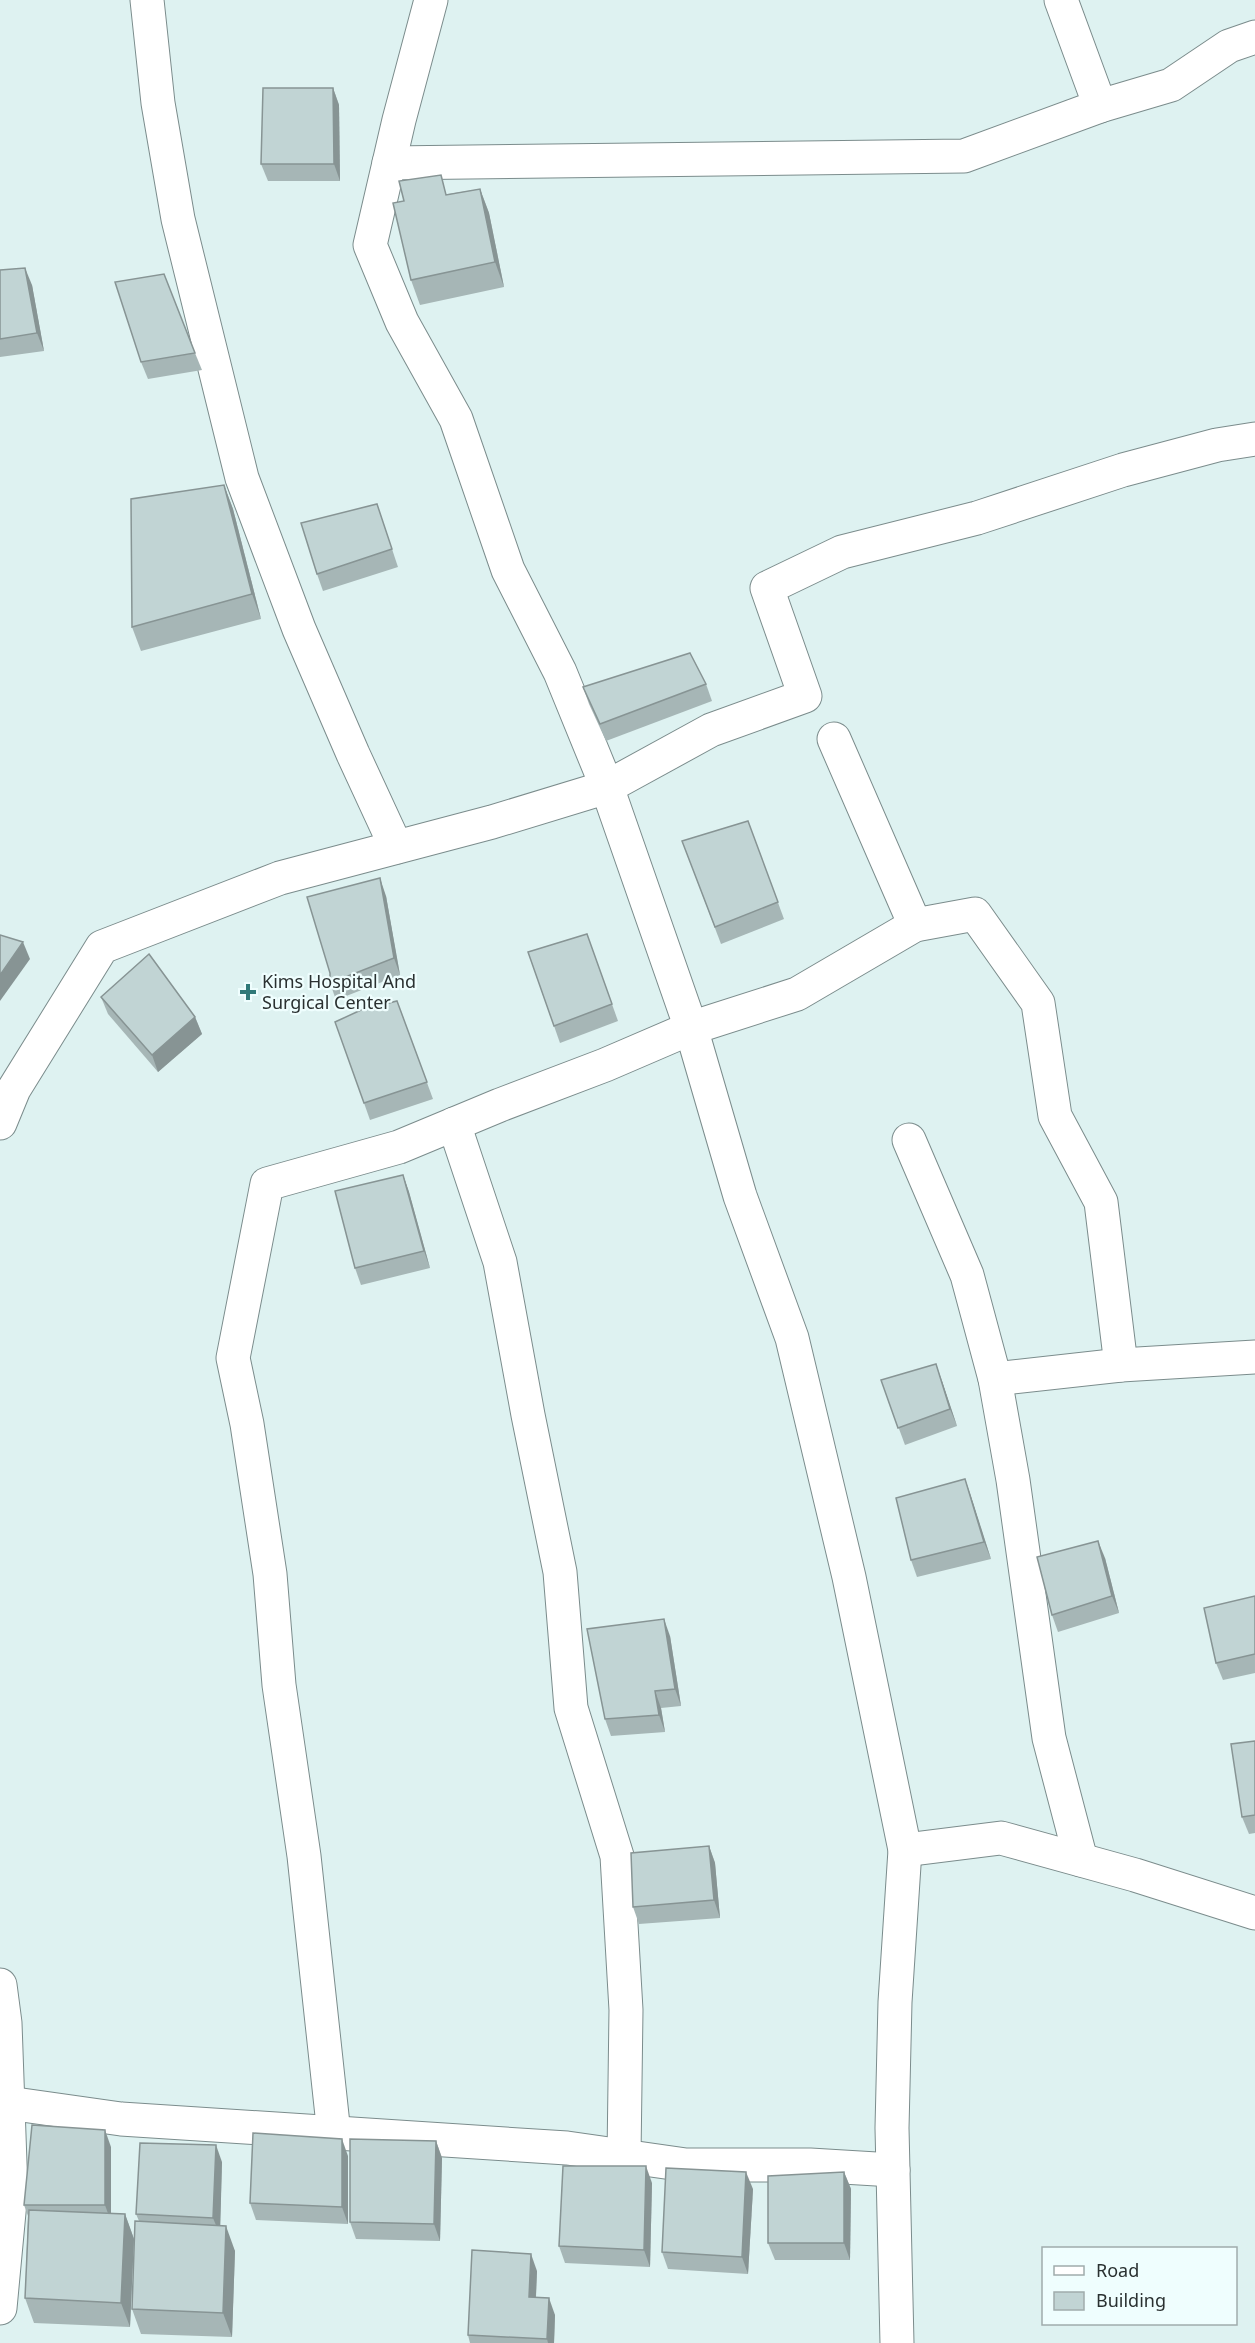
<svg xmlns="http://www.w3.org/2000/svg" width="1255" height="2343" viewBox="0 0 1255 2343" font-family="'Noto Sans',sans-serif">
  <rect width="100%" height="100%" fill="#def2f1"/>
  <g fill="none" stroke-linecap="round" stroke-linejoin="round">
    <g stroke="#7b8c8c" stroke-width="35">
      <g id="minor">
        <polyline points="147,0 158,103 178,219 242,478 299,629 353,754 396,847"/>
        <polyline points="431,0 399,120 370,245 402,322 456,419 508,570 560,672 607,787 691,1028 740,1196 792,1338 849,1577 905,1850 895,2002 892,2128 897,2343"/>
        <polyline points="1061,0 1100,106"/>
        <polyline points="389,163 964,156 1100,106 1171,85 1229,46 1255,37"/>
        <polyline points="834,739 915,925"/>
        <polyline points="0,1123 14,1089 102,947 280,878 492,822 607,787 711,730 805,696 767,588 842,552 977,518 1123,470 1217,445 1255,439"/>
        <polyline points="454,1124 500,1262 528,1415 560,1572 571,1708 617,1856 626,2010 624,2156"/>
        <polyline points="909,1140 967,1275 995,1379 1013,1480 1049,1738 1081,1860"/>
        <polyline points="995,1379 1121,1365 1255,1357"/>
        <polyline points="905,1850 1001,1838 1135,1875 1255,1913"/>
        <polyline points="0,1985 5,2023 11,2191 0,2308"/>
        <polyline points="8,2103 121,2119 567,2148 686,2165 810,2165 893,2170"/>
        <polyline points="334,2134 304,1856 279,1685 270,1574 247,1424 233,1358 267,1184 399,1147 500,1105 605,1065 691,1028 797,994 915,925 975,914 1038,1003 1055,1116 1101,1202 1121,1365"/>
      </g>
    </g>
    <use href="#minor" stroke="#fff" stroke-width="33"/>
  </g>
  <g fill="#a6b6b6">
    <polygon points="333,88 339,105 340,181 268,181 261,164"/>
    <polygon points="480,189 489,213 504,287 420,305 411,280 448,194"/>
    <polygon points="0,270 32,285 44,351 0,357"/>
    <polygon points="195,353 202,370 148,379 141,362"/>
    <polygon points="224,485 233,509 261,619 141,651 132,627"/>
    <polygon points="377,504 398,567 323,591 317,574"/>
    <polygon points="706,684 712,701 606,741 589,704 583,687"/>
    <polygon points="748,821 784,919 721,944 682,841"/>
    <polygon points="386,896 400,975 336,1000 330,983"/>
    <polygon points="587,934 618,1021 560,1043 528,952"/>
    <polygon points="101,997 195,1017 202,1034 158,1072 108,1014"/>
    <polygon points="397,1001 433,1099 370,1120 364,1103"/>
    <polygon points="403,1175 409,1192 430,1268 361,1285 355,1268"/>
    <polygon points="881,1380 942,1381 957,1426 905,1445"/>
    <polygon points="965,1479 991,1559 917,1577 911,1560"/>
    <polygon points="1105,1558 1119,1613 1058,1632 1052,1615"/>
    <polygon points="1255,1596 1255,1673 1223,1680 1216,1663"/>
    <polygon points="670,1636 681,1706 661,1708 665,1732 611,1736 605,1719"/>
    <polygon points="1255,1741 1255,1833 1249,1834 1242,1817"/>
    <polygon points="709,1846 715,1863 720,1918 639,1924 633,1907"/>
    <polygon points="436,2141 442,2158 440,2241 356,2239 350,2222"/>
    <polygon points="111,2147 111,2213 125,2214 134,2239 130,2327 34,2323 25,2298 28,2216 24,2205"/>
    <polygon points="348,2156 348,2224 256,2220 250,2203"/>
    <polygon points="222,2162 220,2226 235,2251 232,2337 141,2334 132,2309 139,2221 136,2214"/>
    <polygon points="844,2172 851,2189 850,2260 775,2260 768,2243"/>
    <polygon points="652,2183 650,2267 565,2263 559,2246"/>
    <polygon points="753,2189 748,2274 668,2269 662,2252"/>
    <polygon points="537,2271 536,2298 555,2315 554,2343 470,2343 468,2335"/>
  </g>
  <g fill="#879494">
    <polygon points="333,88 339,105 340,181 334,164"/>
    <polygon points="480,189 489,213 504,287 495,262"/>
    <polygon points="25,268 32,285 44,351 37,333"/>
    <polygon points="224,485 233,509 261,619 252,594"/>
    <polygon points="380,878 386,896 400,975 394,958"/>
    <polygon points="23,942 30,959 0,1001 0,975"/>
    <polygon points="195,1017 202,1034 158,1072 152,1055"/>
    <polygon points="403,1175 409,1192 430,1268 424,1251"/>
    <polygon points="936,1364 942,1381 957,1426 950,1409"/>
    <polygon points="965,1479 971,1496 991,1559 984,1542"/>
    <polygon points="1098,1541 1105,1558 1119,1613 1112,1596"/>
    <polygon points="664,1619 670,1636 681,1706 675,1689"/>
    <polygon points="655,1691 661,1708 665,1732 659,1715"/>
    <polygon points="709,1846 715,1863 720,1918 714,1900"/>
    <polygon points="105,2130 111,2147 111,2222 105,2205"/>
    <polygon points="342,2139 348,2156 348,2224 342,2207"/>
    <polygon points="436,2141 442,2158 440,2241 434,2224"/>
    <polygon points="216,2145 222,2162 220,2235 213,2218"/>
    <polygon points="646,2166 652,2183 650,2267 644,2250"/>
    <polygon points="746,2172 753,2189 748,2274 742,2257"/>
    <polygon points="844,2172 851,2189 850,2260 844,2243"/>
    <polygon points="125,2214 134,2239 130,2327 121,2303"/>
    <polygon points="226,2226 235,2251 232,2337 223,2313"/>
    <polygon points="531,2254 537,2271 535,2315 529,2297"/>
    <polygon points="549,2298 555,2315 554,2343 548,2343 547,2339"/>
  </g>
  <g fill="#c1d4d4" stroke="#879494" stroke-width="1.5">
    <polygon points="263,88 333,88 334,164 261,164"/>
    <polygon points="441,175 446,195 480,189 495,262 411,280 393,203 404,201 399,181"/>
    <polygon points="25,268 37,333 0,339 0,270"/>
    <polygon points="164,274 195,353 141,362 115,282"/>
    <polygon points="224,485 252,594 132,627 131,499"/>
    <polygon points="377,504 392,549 317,574 301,523"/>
    <polygon points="690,653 706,684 600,724 583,687"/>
    <polygon points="748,821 778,902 715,927 682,841"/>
    <polygon points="380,878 394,958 330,983 330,973 307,897"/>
    <polygon points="587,934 612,1004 554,1026 528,952"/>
    <polygon points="0,935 23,942 0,975"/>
    <polygon points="149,954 195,1017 152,1055 101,997"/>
    <polygon points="397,1001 427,1082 364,1103 335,1022 361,1010"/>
    <polygon points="403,1175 424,1251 355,1268 335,1191"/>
    <polygon points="936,1364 950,1409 898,1428 881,1380"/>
    <polygon points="965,1479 984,1542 911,1560 896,1498"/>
    <polygon points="1098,1541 1112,1596 1052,1615 1037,1557"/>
    <polygon points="1255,1596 1255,1654 1216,1663 1204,1608"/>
    <polygon points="664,1619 675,1689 655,1691 659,1715 605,1719 587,1629"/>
    <polygon points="1255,1741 1255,1815 1242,1817 1231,1744"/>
    <polygon points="709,1846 714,1900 633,1907 631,1853"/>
    <polygon points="32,2125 105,2130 105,2205 24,2205"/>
    <polygon points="253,2133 342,2139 342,2207 250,2203"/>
    <polygon points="350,2139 436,2141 434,2224 350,2222"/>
    <polygon points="140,2143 216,2145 213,2218 136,2214"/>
    <polygon points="563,2166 646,2166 644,2250 559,2246"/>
    <polygon points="666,2168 746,2172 742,2257 662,2252"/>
    <polygon points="844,2172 844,2243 768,2243 768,2176"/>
    <polygon points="29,2210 125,2214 121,2303 25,2298"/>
    <polygon points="135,2221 226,2226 223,2313 132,2309"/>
    <polygon points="472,2250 531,2254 529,2297 549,2298 547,2339 468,2335"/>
  </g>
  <path fill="#2f7978" stroke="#effefe" stroke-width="2" d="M245 983h6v6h6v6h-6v6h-6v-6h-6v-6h6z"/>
  <g text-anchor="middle" stroke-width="4.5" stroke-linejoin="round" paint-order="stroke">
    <g font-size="18" fill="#2a3131" stroke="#effefe" text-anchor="start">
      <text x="262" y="988">Kims Hospital And<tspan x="262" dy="21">Surgical Center</tspan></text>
    </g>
  </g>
  <rect x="1042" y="2247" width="195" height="78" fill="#effefe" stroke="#a0acac" stroke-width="1.5"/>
  <rect x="1054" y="2266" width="30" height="9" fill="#ffffff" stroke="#a0acac" stroke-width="1.5"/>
  <text x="1096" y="2277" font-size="18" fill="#2a3131">Road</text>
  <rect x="1054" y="2292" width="30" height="18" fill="#c1d4d4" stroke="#a0acac" stroke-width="1.5"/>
  <text x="1096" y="2307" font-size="18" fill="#2a3131">Building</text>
</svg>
